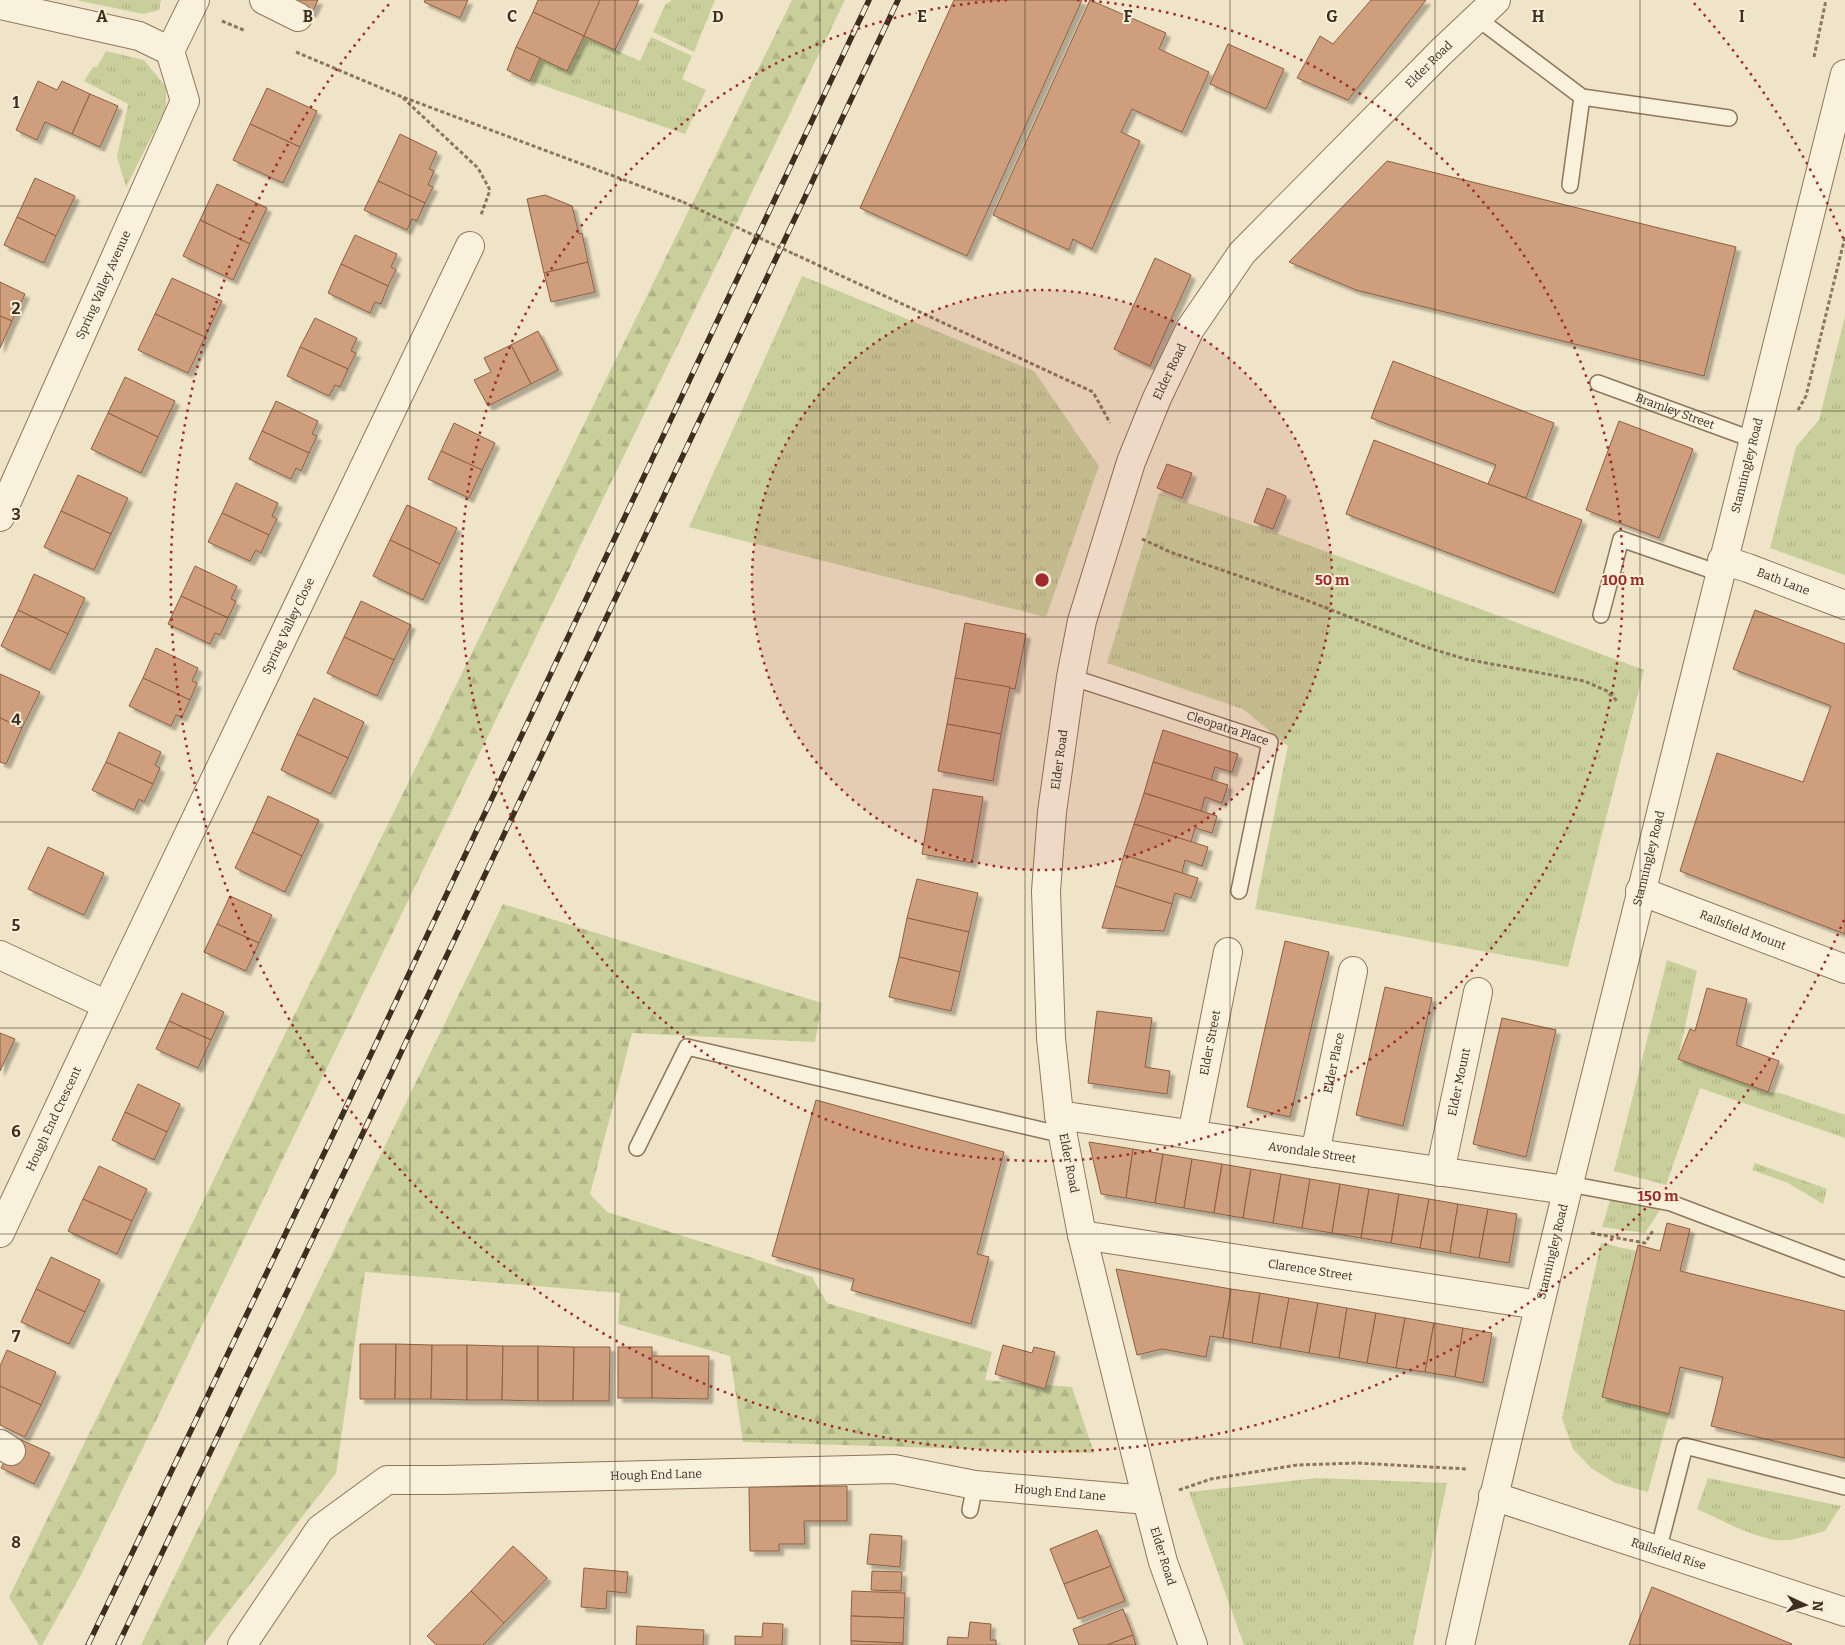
<svg xmlns="http://www.w3.org/2000/svg" width="1845" height="1645" viewBox="0 0 1845 1645" font-family="Bitter,serif">
  <defs>
    <pattern id="grass-tufts" width="24" height="20" patternUnits="userSpaceOnUse" patternTransform="scale(1.25)"><rect width="24" height="20" fill="#c9cf9b"/><path d="M3 7l-1-3M5 7V3M7 7l1-3M15 17l-1-3M17 17v-4M19 17l1-3" fill="none" stroke="#aeb285"/></pattern>
    <pattern id="forest-firs" width="22" height="20" patternUnits="userSpaceOnUse" patternTransform="scale(1.25)"><rect width="22" height="20" fill="#c9cf9b"/><path d="M5 1l3.5 6h-7zM16 11l3.5 6h-7z" fill="#aeb285"/></pattern>
    <filter id="shadow"><feDropShadow dx="4.5" dy="4.5" stdDeviation="1" flood-color="#0004"/></filter>
  </defs>
  <rect width="100%" height="100%" fill="#f0e4c8"/>
  <g fill="url(#grass-tufts)">
    <polygon points="76,0 161,0 159,10 143,14"/>
    <polygon points="672,0 715,0 694,52 653,32 665,5"/>
    <polygon points="584,36 640,61 651,37 692,56 682,79 706,90 685,134 530,81 540,58 567,71"/>
    <polygon points="106,51 144,60 166,87 166,108 126,187 117,157 128,104 84,81 93,67 97,67"/>
    <polygon points="802,276 1034,371 1099,466 1046,617 689,527"/>
    <polygon points="1845,316 1845,575 1770,548 1796,447 1819,420"/>
    <polygon points="1159,493 1276,533 1644,670 1568,967 1255,909 1288,746 1243,709 1107,663"/>
    <polygon points="1667,960 1697,971 1678,1059 1768,1092 1780,1093 1845,1115 1845,1138 1700,1088 1666,1185 1614,1171"/>
    <polygon points="1755,1163 1827,1189 1823,1204 1788,1183 1752,1170"/>
    <polygon points="1610,1200 1660,1210 1645,1233 1602,1227"/>
    <polygon points="1601,1243 1636,1251 1602,1397 1669,1414 1648,1492 1615,1483 1591,1468 1573,1449 1562,1418"/>
    <polygon points="1317,1478 1447,1483 1413,1645 1244,1645 1189,1492"/>
    <path d="M1708,1478L1841,1506L1825,1531C1811,1535 1789,1542 1776,1540C1749,1536 1722,1520 1697,1509Z"/>
  </g>
  <g fill="url(#forest-firs)">
    <polygon points="792,0 845,0 80,1577 42,1645 39,1645 9,1597"/>
    <polygon points="503,904 822,1003 815,1042 632,1033 590,1194 607,1212 812,1277 827,1303 992,1352 985,1380 1072,1387 1094,1453 743,1442 730,1356 618,1324 620,1293 365,1272 336,1473 203,1645 141,1645"/>
  </g>
  <g fill="#cf9f7d" stroke="#8d5f41" filter="url(#shadow)">
    <polygon points="285,0 318,0 312,13"/>
    <polygon points="425,0 468,0 460,18 424,2"/>
    <polygon points="538,0 601,0 584,36 533,12"/>
    <polygon points="600,0 639,0 615,50 584,36"/>
    <polygon points="954,0 1082,0 967,256 860,208"/>
    <polygon points="1090,0 1166,33 1159,49 1209,72 1182,132 1132,109 1121,132 1140,141 1092,249 1073,239 1069,250 993,215"/>
    <polygon points="1371,0 1426,0 1348,100 1297,78 1320,36 1333,44"/>
    <polygon points="533,12 584,36 567,71 516,47"/>
    <polygon points="1228,44 1284,69 1266,109 1210,84"/>
    <polygon points="516,47 540,58 530,81 507,70"/>
    <polygon points="38,81 57,90 62,81 90,94 72,134 45,122 37,140 16,130"/>
    <polygon points="267,88 317,111 300,147 250,124"/>
    <polygon points="90,94 118,106 100,147 72,134"/>
    <polygon points="250,124 300,147 283,183 233,160"/>
    <polygon points="400,134 437,152 429,169 434,171 428,185 433,187 425,203 378,181"/>
    <polygon points="1387,161 1736,247 1704,376 1356,290 1289,262"/>
    <polygon points="35,178 75,196 56,236 17,217"/>
    <polygon points="378,181 425,203 417,221 412,219 407,230 364,210"/>
    <polygon points="217,184 267,208 250,244 200,220"/>
    <polygon points="545,195 572,206 579,234 582,233 588,262 544,273 527,199"/>
    <polygon points="17,217 56,236 44,263 4,245"/>
    <polygon points="200,220 250,244 233,280 183,256"/>
    <polygon points="355,235 397,254 391,267 396,270 388,286 341,264"/>
    <polygon points="1155,258 1191,275 1150,366 1114,349"/>
    <polygon points="588,262 595,292 551,302 544,273"/>
    <polygon points="341,264 388,286 381,304 375,302 370,313 328,293"/>
    <polygon points="172,278 222,301 205,337 155,314"/>
    <polygon points="0,282 25,294 12,321 0,316"/>
    <polygon points="155,314 205,337 188,373 138,350"/>
    <polygon points="0,316 12,321 0,348"/>
    <polygon points="315,318 357,338 351,351 356,353 348,369 300,347"/>
    <polygon points="538,331 558,370 531,384 511,345"/>
    <polygon points="511,345 531,384 488,406 474,380 491,372 484,358"/>
    <polygon points="300,347 348,369 340,387 335,385 329,396 287,376"/>
    <polygon points="1393,361 1554,423 1526,498 1488,484 1496,465 1371,418"/>
    <polygon points="125,377 175,401 158,437 108,413"/>
    <polygon points="276,401 318,421 312,434 317,436 309,453 262,431"/>
    <polygon points="108,413 158,437 141,473 91,449"/>
    <polygon points="1619,421 1693,449 1659,538 1586,510"/>
    <polygon points="454,423 495,443 482,470 441,451"/>
    <polygon points="262,431 309,453 301,471 296,468 291,479 249,459"/>
    <polygon points="1374,440 1582,520 1554,593 1346,514"/>
    <polygon points="441,451 482,470 469,498 428,479"/>
    <polygon points="1167,464 1192,473 1182,498 1157,488"/>
    <polygon points="78,475 128,498 111,534 61,511"/>
    <polygon points="236,483 278,503 272,516 277,519 269,535 222,513"/>
    <polygon points="1267,488 1286,496 1273,529 1254,522"/>
    <polygon points="407,505 457,528 440,564 390,540"/>
    <polygon points="61,511 111,534 94,570 44,547"/>
    <polygon points="222,513 269,535 261,553 256,550 250,561 208,542"/>
    <polygon points="390,540 440,564 423,600 373,576"/>
    <polygon points="195,566 237,586 231,599 236,601 228,618 181,596"/>
    <polygon points="34,574 85,598 68,634 18,610"/>
    <polygon points="181,596 228,618 220,635 215,633 210,644 168,624"/>
    <polygon points="361,601 411,625 394,660 344,637"/>
    <polygon points="18,610 68,634 50,670 1,646"/>
    <polygon points="1755,610 1845,644 1845,934 1680,871 1717,753 1803,782 1831,706 1733,669"/>
    <polygon points="965,623 1026,634 1015,689 955,678"/>
    <polygon points="344,637 394,660 377,696 327,673"/>
    <polygon points="156,648 198,668 192,681 197,683 190,700 143,678"/>
    <polygon points="0,674 40,692 22,728 0,718"/>
    <polygon points="143,678 190,700 182,717 176,715 171,726 129,706"/>
    <polygon points="955,678 1010,687 1001,734 947,724"/>
    <polygon points="314,698 364,722 348,758 297,734"/>
    <polygon points="0,718 22,728 6,764 0,762"/>
    <polygon points="947,724 1001,734 993,781 938,771"/>
    <polygon points="1163,730 1238,754 1232,772 1215,767 1211,780 1153,762"/>
    <polygon points="119,732 161,752 155,765 160,768 153,784 106,762"/>
    <polygon points="297,734 348,758 331,794 281,770"/>
    <polygon points="106,762 153,784 144,802 139,799 134,810 92,790"/>
    <polygon points="1153,762 1228,785 1222,803 1205,797 1201,811 1144,793"/>
    <polygon points="933,789 983,797 972,863 922,854"/>
    <polygon points="1144,793 1217,816 1212,833 1195,828 1191,842 1134,824"/>
    <polygon points="268,796 319,820 302,856 252,832"/>
    <polygon points="1134,824 1208,847 1202,866 1185,860 1182,873 1124,855"/>
    <polygon points="252,832 302,856 285,892 235,868"/>
    <polygon points="48,847 104,873 84,915 28,889"/>
    <polygon points="1124,855 1198,878 1191,898 1175,893 1172,904 1115,886"/>
    <polygon points="917,879 978,893 969,932 907,918"/>
    <polygon points="1115,886 1172,904 1164,931 1102,928"/>
    <polygon points="230,896 272,915 259,943 217,924"/>
    <polygon points="907,918 969,932 960,972 899,957"/>
    <polygon points="217,924 259,943 246,971 204,952"/>
    <polygon points="1285,941 1329,952 1290,1117 1247,1107"/>
    <polygon points="899,957 960,972 951,1011 889,997"/>
    <polygon points="1385,987 1432,998 1403,1126 1356,1115"/>
    <polygon points="1707,988 1747,999 1736,1045 1779,1061 1768,1092 1678,1059 1690,1029 1695,1031"/>
    <polygon points="182,993 224,1012 211,1040 169,1021"/>
    <polygon points="1097,1011 1152,1018 1145,1067 1170,1071 1167,1094 1088,1083"/>
    <polygon points="1502,1018 1556,1030 1526,1157 1473,1144"/>
    <polygon points="169,1021 211,1040 198,1068 156,1049"/>
    <polygon points="0,1033 15,1039 0,1071"/>
    <polygon points="138,1084 180,1104 167,1132 125,1112"/>
    <polygon points="816,1100 1004,1152 977,1254 989,1257 971,1324 851,1290 854,1279 772,1256"/>
    <polygon points="125,1112 167,1132 154,1160 112,1140"/>
    <polygon points="1089,1142 1133,1149 1126,1198 1101,1194"/>
    <polygon points="1133,1149 1163,1154 1155,1203 1126,1198"/>
    <polygon points="1163,1154 1192,1159 1184,1208 1155,1203"/>
    <polygon points="1192,1159 1222,1164 1214,1213 1184,1208"/>
    <polygon points="1222,1164 1251,1169 1243,1218 1214,1213"/>
    <polygon points="99,1166 147,1189 132,1221 83,1199"/>
    <polygon points="1251,1169 1281,1174 1273,1223 1243,1218"/>
    <polygon points="1281,1174 1310,1179 1302,1228 1273,1223"/>
    <polygon points="1310,1179 1340,1184 1332,1233 1302,1228"/>
    <polygon points="1340,1184 1369,1189 1361,1238 1332,1233"/>
    <polygon points="1369,1189 1399,1194 1391,1243 1361,1238"/>
    <polygon points="1399,1194 1429,1199 1420,1248 1391,1243"/>
    <polygon points="83,1199 132,1221 117,1254 68,1231"/>
    <polygon points="1429,1199 1458,1204 1450,1253 1420,1248"/>
    <polygon points="1458,1204 1488,1209 1479,1258 1450,1253"/>
    <polygon points="1488,1209 1517,1214 1509,1263 1479,1258"/>
    <polygon points="1667,1223 1690,1229 1680,1271 1845,1311 1845,1458 1711,1426 1723,1377 1680,1367 1669,1414 1602,1397 1638,1245 1660,1251"/>
    <polygon points="51,1257 100,1280 85,1312 36,1289"/>
    <polygon points="1116,1269 1231,1289 1223,1338 1210,1336 1206,1357 1162,1349 1137,1355"/>
    <polygon points="36,1289 85,1312 69,1344 21,1322"/>
    <polygon points="1231,1289 1260,1293 1252,1343 1223,1338"/>
    <polygon points="1260,1293 1289,1298 1280,1348 1252,1343"/>
    <polygon points="1289,1298 1318,1303 1309,1353 1280,1348"/>
    <polygon points="1318,1303 1347,1308 1339,1358 1309,1353"/>
    <polygon points="1347,1308 1376,1313 1367,1363 1339,1358"/>
    <polygon points="1376,1313 1405,1318 1396,1368 1367,1363"/>
    <polygon points="1405,1318 1434,1323 1425,1372 1396,1368"/>
    <polygon points="1434,1323 1463,1328 1455,1377 1425,1372"/>
    <polygon points="1463,1328 1492,1333 1483,1383 1455,1377"/>
    <polygon points="360,1344 396,1344 395,1399 360,1399"/>
    <polygon points="396,1344 432,1345 431,1399 395,1399"/>
    <polygon points="432,1345 467,1345 467,1400 431,1399"/>
    <polygon points="467,1345 503,1346 502,1400 467,1400"/>
    <polygon points="1003,1345 1032,1353 1034,1347 1055,1352 1045,1389 995,1374"/>
    <polygon points="503,1346 538,1346 538,1401 502,1400"/>
    <polygon points="538,1346 574,1347 573,1401 538,1401"/>
    <polygon points="574,1347 610,1347 609,1401 573,1401"/>
    <rect x="618" y="1347" width="34" height="51"/>
    <polygon points="7,1350 56,1372 41,1405 0,1386 0,1366"/>
    <polygon points="652,1356 709,1356 708,1399 652,1398"/>
    <polygon points="0,1386 41,1405 25,1437 0,1425"/>
    <polygon points="17,1438 50,1453 34,1484 1,1468"/>
    <polygon points="847,1486 847,1521 804,1521 805,1544 779,1544 779,1551 750,1551 749,1487"/>
    <polygon points="1097,1530 1111,1566 1064,1584 1050,1549"/>
    <polygon points="870,1534 902,1536 900,1567 867,1564"/>
    <polygon points="513,1546 547,1578 504,1623 471,1591"/>
    <polygon points="1111,1566 1125,1601 1078,1619 1064,1584"/>
    <polygon points="584,1568 628,1572 626,1593 607,1591 606,1609 581,1607"/>
    <polygon points="872,1571 902,1572 901,1591 871,1590"/>
    <polygon points="1652,1587 1792,1644 1791,1645 1629,1645"/>
    <polygon points="471,1591 504,1623 483,1645 437,1645 427,1636"/>
    <polygon points="852,1591 905,1593 904,1618 851,1616"/>
    <polygon points="1123,1609 1133,1635 1107,1645 1079,1645 1073,1629"/>
    <polygon points="851,1616 904,1618 903,1643 851,1641"/>
    <polygon points="970,1622 991,1624 990,1640 996,1640 996,1645 947,1645 948,1637 968,1638"/>
    <polygon points="763,1623 783,1624 782,1645 735,1645 735,1636 762,1637"/>
    <polygon points="637,1626 704,1630 703,1645 636,1645"/>
    <polygon points="1133,1635 1136,1645 1107,1645"/>
    <polygon points="851,1641 903,1643 903,1645 851,1645"/>
  </g>
  <g fill="none" stroke-linecap="round" stroke-linejoin="round">
    <g stroke="#8d765c" stroke-width="18">
      <g id="service">
        <polyline points="1477,18 1582,97 1729,118"/>
        <polyline points="1570,185 1582,97"/>
        <path id="s1" d="M1598,383L1754,440"/>
        <polyline points="1601,615 1621,539 1719,573"/>
        <path id="s2" d="M1071,677L1270,742L1239,891"/>
        <polyline points="637,1148 687,1047 1063,1135"/>
        <polyline points="1569,1184 1671,1203 1845,1269"/>
        <polyline points="970,1510 975,1485"/>
        <polyline points="1658,1551 1685,1446 1845,1487"/>
      </g>
    </g>
    <g stroke="#8d765c" stroke-width="30">
      <g id="minor">
        <polyline points="264,0 298,17"/>
        <polyline points="0,5 139,36 170,51"/>
        <polyline points="170,51 195,0"/>
        <path id="s3" d="M0,517L185,101L170,51"/>
        <path id="s4" d="M1722,560L1748,568L1845,605"/>
        <path id="s5" d="M1640,891L1845,969"/>
        <polyline points="0,955 107,1005"/>
        <path id="s6" d="M1059,1115L1566,1190"/>
        <path id="s7" d="M1192,1135L1228,952"/>
        <path id="s8" d="M1315,1153L1353,971"/>
        <path id="s9" d="M1440,1172L1478,992"/>
        <path id="s10" d="M0,1233L107,1005L470,246"/>
        <path id="s11" d="M1082,1235L1539,1305"/>
        <polyline points="0,1444 11,1451"/>
        <path id="s12" d="M1493,1496L1845,1612"/>
        <path id="s13" d="M242,1645L320,1529L387,1480H444L894,1469L975,1485L1147,1500"/>
        <path id="s14" d="M1193,1645L1163,1562L1147,1500L1082,1235L1059,1115L1051,1038L1046,891L1052,812L1071,677L1082,621L1131,462L1157,398L1190,329L1242,253L1440,53L1496,0"/>
      </g>
    </g>
    <g stroke="#8d765c" stroke-width="30">
      <g id="tertiary">
        <path id="s15" d="M1460,1645C1496,1484 1535,1323 1574,1163C1662,799 1755,437 1845,74"/>
      </g>
    </g>
    <g stroke="#8d765c" stroke-width="3" stroke-dasharray="4 2.5" stroke-linecap="butt">
      <polyline points="222,21 246,31"/>
      <polyline points="296,52 400,96 683,202"/>
      <polyline points="1814,57 1826,0"/>
      <polyline points="403,98 478,168 490,190 481,215"/>
      <polyline points="794,254 1093,392 1110,423"/>
      <polyline points="1798,410 1806,396 1845,237"/>
      <polyline points="1142,539 1170,552 1288,593 1429,648 1465,659 1584,681 1607,691 1618,702"/>
      <polyline points="1591,1233 1645,1243 1654,1229"/>
      <polyline points="1179,1490 1211,1479 1297,1465 1357,1463 1467,1469"/>
    </g>
    <use href="#service" stroke="#faf1dc" stroke-width="15"/>
    <use href="#minor" stroke="#faf1dc" stroke-width="28"/>
    <use href="#tertiary" stroke="#faf1dc" stroke-width="28"/>
    <g stroke="#3d2e20" stroke-width="5.5">
      <g id="rail">
        <polyline points="88,1645 330,1141 869,0"/>
        <polyline points="118,1645 354,1152 898,0"/>
      </g>
    </g>
    <use href="#rail" stroke="#f7eed8" stroke-width="4" stroke-dasharray="11" stroke-linecap="butt"/>
    <polyline stroke="#8d765c" stroke-width="3" stroke-dasharray="4 2.5" stroke-linecap="butt" points="683,202 794,254"/>
  </g>
  <path fill="none" stroke="#3d2e20" stroke-width="1" stroke-opacity="0.55" d="M205,0V1645M410,0V1645M615,0V1645M820,0V1645M1025,0V1645M1230,0V1645M1435,0V1645M1640,0V1645M0,206H1845M0,411H1845M0,617H1845M0,822H1845M0,1028H1845M0,1234H1845M0,1439H1845"/>
  <circle cx="1042" cy="580" r="290" fill="#9e2a2b" fill-opacity=".12"/>
  <g fill="none" stroke="#9e2a2b" stroke-width="2.5" stroke-dasharray="2.5 5">
    <circle cx="1042" cy="580" r="290"/>
    <path d="M1077 0A581 581 0 1 1 1007 0"/>
    <path d="M1844 920A871 871 0 1 1 390 3M1694 3A871 871 0 0 1 1844 240"/>
  </g>
  <g text-anchor="middle" stroke-width="4" stroke-linejoin="round" paint-order="stroke">
    <g font-size="12" fill="#3d2e20" stroke="#f7eed8">
      <text dy="4" stroke="none"><textPath href="#s14" startOffset="1714">Elder Road</textPath></text>
      <text dy="4" stroke="none"><textPath href="#s3" startOffset="254">Spring Valley Avenue</textPath></text>
      <text dy="4" stroke="none"><textPath href="#s14" startOffset="1309">Elder Road</textPath></text>
      <text dy="4" stroke="none"><textPath href="#s1" startOffset="82">Bramley Street</textPath></text>
      <text dy="4" stroke="none"><textPath href="#s15" startOffset="1214">Stanningley Road</textPath></text>
      <text dy="4" stroke="none"><textPath href="#s4" startOffset="65">Bath Lane</textPath></text>
      <text dy="4" stroke="none"><textPath href="#s10" startOffset="672">Spring Valley Close</textPath></text>
      <text dy="4" stroke="none"><textPath href="#s2" startOffset="165">Cleopatra Place</textPath></text>
      <text dy="4" stroke="none"><textPath href="#s14" startOffset="904">Elder Road</textPath></text>
      <text dy="4" stroke="none"><textPath href="#s15" startOffset="809">Stanningley Road</textPath></text>
      <text dy="4" stroke="none"><textPath href="#s5" startOffset="110">Railsfield Mount</textPath></text>
      <text dy="4" stroke="none"><textPath href="#s7" startOffset="94">Elder Street</textPath></text>
      <text dy="4" stroke="none"><textPath href="#s8" startOffset="92">Elder Place</textPath></text>
      <text dy="4" stroke="none"><textPath href="#s9" startOffset="92">Elder Mount</textPath></text>
      <text dy="4" stroke="none"><textPath href="#s10" startOffset="126">Hough End Crescent</textPath></text>
      <text dy="4" stroke="none"><textPath href="#s6" startOffset="256">Avondale Street</textPath></text>
      <text transform="translate(1069 1163) rotate(79)" y="4">Elder Road</text>
      <text dy="4" stroke="none"><textPath href="#s15" startOffset="404">Stanningley Road</textPath></text>
      <text dy="4" stroke="none"><textPath href="#s11" startOffset="231">Clarence Street</textPath></text>
      <text dy="4" stroke="none"><textPath href="#s13" startOffset="492">Hough End Lane</textPath></text>
      <text dy="4" stroke="none"><textPath href="#s13" startOffset="898">Hough End Lane</textPath></text>
      <text dy="4" stroke="none"><textPath href="#s12" startOffset="185">Railsfield Rise</textPath></text>
      <text transform="translate(1163 1556) rotate(73)" y="4">Elder Road</text>
    </g>
  </g>
  <g font-size="16" text-anchor="middle" font-weight="bold" fill="#3d2e20" stroke="#f7eed8" stroke-width="4" stroke-linejoin="round" paint-order="stroke">
    <text x="102" y="22">A</text>
    <text x="308" y="22">B</text>
    <text x="512" y="22">C</text>
    <text x="718" y="22">D</text>
    <text x="922" y="22">E</text>
    <text x="1128" y="22">F</text>
    <text x="1332" y="22">G</text>
    <text x="1538" y="22">H</text>
    <text x="1742" y="22">I</text>
    <text x="16" y="108">1</text>
    <text x="16" y="314">2</text>
    <text x="16" y="520">3</text>
    <text x="16" y="725">4</text>
    <text x="16" y="931">5</text>
    <text x="16" y="1137">6</text>
    <text x="16" y="1342">7</text>
    <text x="16" y="1548">8</text>
  </g>
  <circle cx="1042" cy="580" r="8" fill="#9e2a2b" stroke="#f7eed8" stroke-width="2.5"/>
  <g font-size="15" text-anchor="middle" font-weight="bold" fill="#9e2a2b" stroke="#f7eed8" stroke-width="4" stroke-linejoin="round" paint-order="stroke">
    <text x="1332" y="585">50 m</text>
    <text x="1623" y="585">100 m</text>
    <text x="1658" y="1201">150 m</text>
  </g>
  <g transform="translate(1805 1605) rotate(94)" stroke="#f7eed8" stroke-width="4" paint-order="stroke">
  <path d="M0-4L9 19L0 12L-9 19Z" fill="#3d2e20"/>
  <text y="-8" font-size="14" font-weight="bold" text-anchor="middle" fill="#3d2e20">N</text>
  </g>
</svg>
